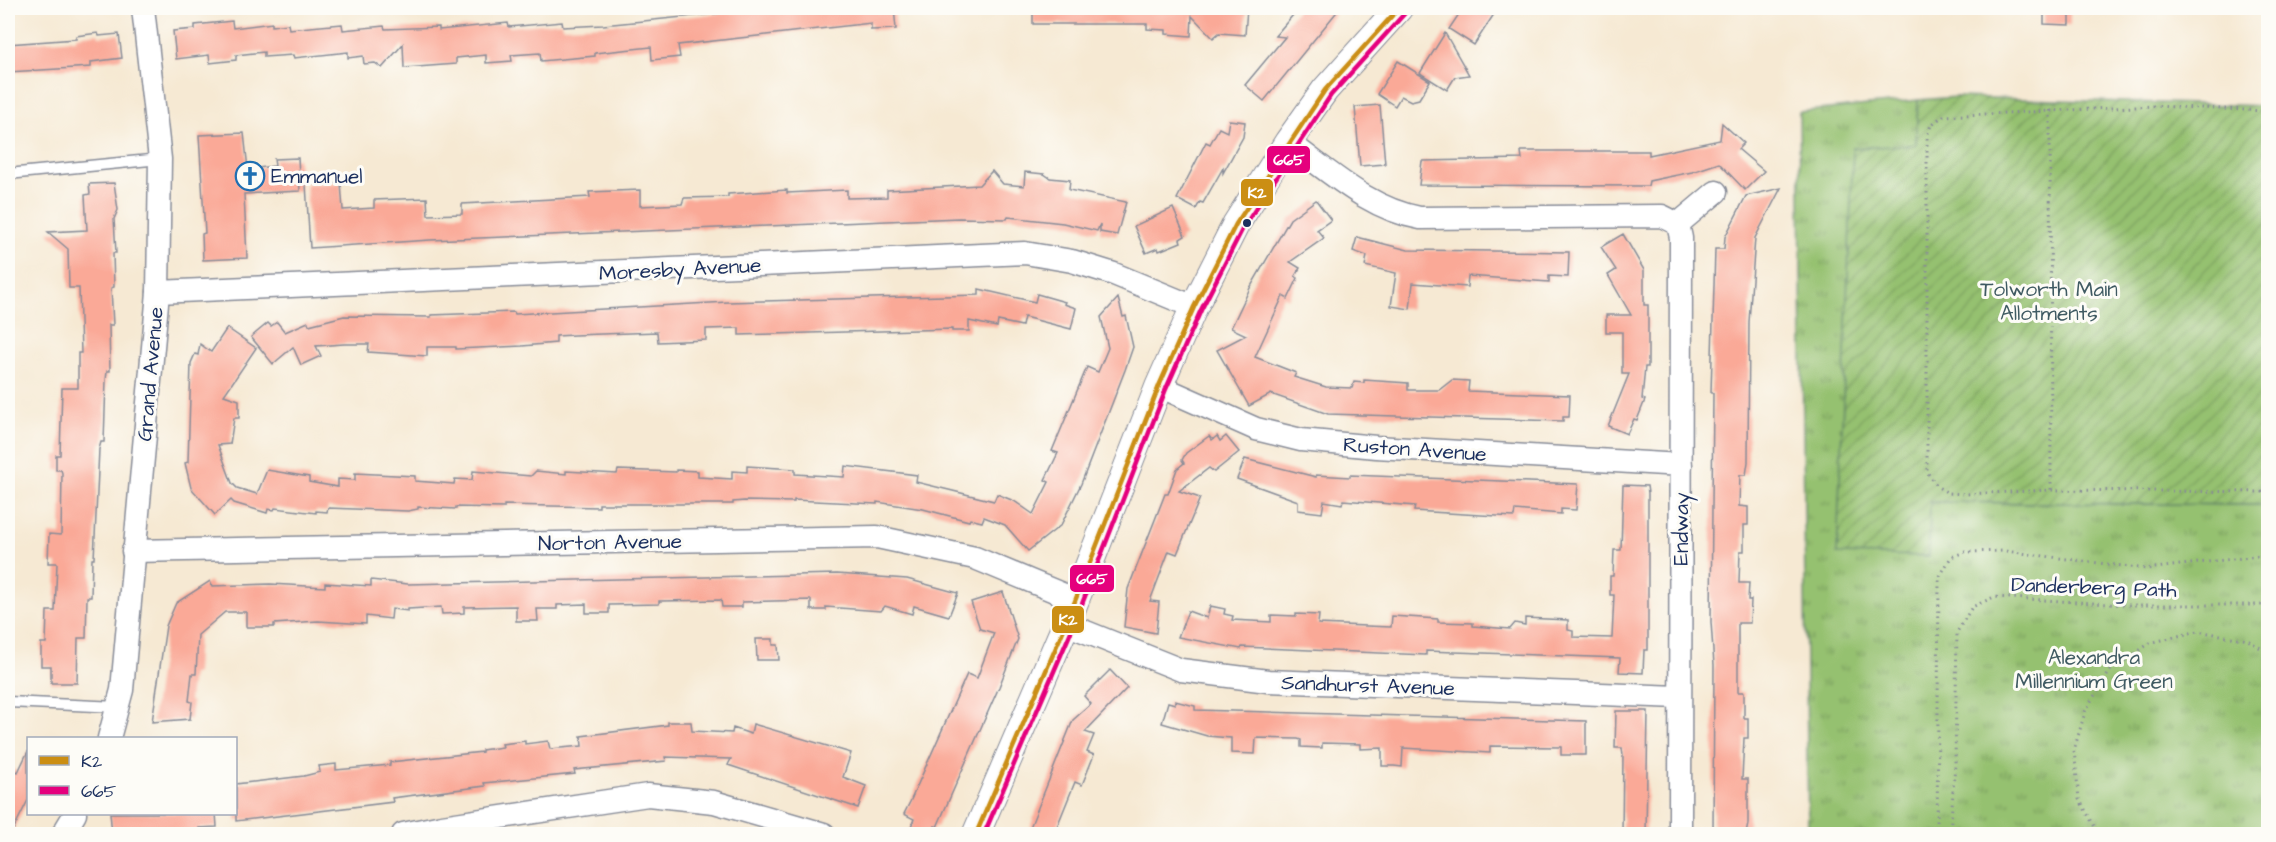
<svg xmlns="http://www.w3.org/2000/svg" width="2276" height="842" viewBox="0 0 2276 842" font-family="'Architects Daughter',sans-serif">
  <defs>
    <pattern id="grass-tufts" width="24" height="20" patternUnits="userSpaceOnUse" patternTransform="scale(1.5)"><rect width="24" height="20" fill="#95c170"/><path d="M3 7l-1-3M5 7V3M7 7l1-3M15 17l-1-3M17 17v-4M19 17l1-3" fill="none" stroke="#799d5f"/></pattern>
    <pattern id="garden-furrows" width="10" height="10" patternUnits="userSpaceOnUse" patternTransform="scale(1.5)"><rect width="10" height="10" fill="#95c170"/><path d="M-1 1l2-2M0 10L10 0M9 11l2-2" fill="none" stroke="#799d5f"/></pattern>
  </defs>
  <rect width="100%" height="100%" fill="#fdfcf7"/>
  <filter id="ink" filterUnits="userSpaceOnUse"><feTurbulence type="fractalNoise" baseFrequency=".0167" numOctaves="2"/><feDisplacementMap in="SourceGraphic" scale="12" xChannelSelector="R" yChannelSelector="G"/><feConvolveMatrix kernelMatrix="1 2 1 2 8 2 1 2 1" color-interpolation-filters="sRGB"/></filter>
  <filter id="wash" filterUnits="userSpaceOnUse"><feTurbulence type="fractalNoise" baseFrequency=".008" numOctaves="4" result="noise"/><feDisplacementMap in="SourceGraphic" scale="24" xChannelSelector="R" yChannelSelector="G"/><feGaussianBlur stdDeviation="1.35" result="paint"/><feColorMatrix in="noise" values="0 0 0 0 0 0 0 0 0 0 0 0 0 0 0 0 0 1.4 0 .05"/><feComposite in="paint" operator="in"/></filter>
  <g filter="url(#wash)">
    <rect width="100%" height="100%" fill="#f6e9d3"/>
    <polygon fill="url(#grass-tufts)" stroke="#587867" stroke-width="1.5" points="1918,100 1916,145 1853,148 1929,502 2268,505 2268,834 1808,834 1799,112"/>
    <polygon fill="url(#garden-furrows)" stroke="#587867" stroke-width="1.5" points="1956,97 2268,106 2268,505 1930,502 1929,556 1837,554 1853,148 1916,145 1918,100"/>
    <g id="blocks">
      <g fill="#faa997">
        <polygon points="774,8 894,8 896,29 871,30 871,23 678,45 680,57 652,60 651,47 595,53 595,56 541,61 540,53 511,55 512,61 486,63 486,55 456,58 456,64 404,68 403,44 382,68 375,63 364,64 363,56 348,58 348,52 294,58 293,55 264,57 264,52 236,55 236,60 210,63 209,55 176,59 173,31 195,29 195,25 232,21 233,28 272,23 272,26 288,24 289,29 342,24 343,30 384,26 385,29 439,27 439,30 508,23 509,27 562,22 563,27 603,25"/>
        <polygon points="1033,8 1247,8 1245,35 1219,33 1213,38 1192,16 1191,36 1166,34 1166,30 1147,29 1147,24 1033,24"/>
        <polygon points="1299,8 1340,8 1264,101 1245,85 1285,37 1275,36"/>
        <polygon points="1463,8 1498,8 1474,45 1449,29"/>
        <polygon points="2044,8 2070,8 2070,25 2044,24"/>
        <polygon points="98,33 99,36 119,34 122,58 91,62 91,67 8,72 8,44 76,39 76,36"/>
        <polygon points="1445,33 1469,75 1455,77 1447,90 1420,73"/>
        <polygon points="1398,61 1430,81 1419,99 1411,101 1401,96 1395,106 1377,94"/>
        <polygon points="1380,105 1385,164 1360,166 1355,107"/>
        <polygon points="1229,120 1245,122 1243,137 1223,173 1223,168 1203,203 1200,202 1196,209 1177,199 1206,142 1210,144 1219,128 1227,132"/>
        <polygon points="1722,123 1744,143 1738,149 1764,171 1745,190 1719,163 1692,172 1649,181 1648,186 1419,185 1422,161 1522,159 1521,151 1649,151 1649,155 1720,140"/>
        <polygon points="244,133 248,169 275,166 274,159 298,158 300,191 244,194 247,258 203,260 202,234 205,233 199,135"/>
        <polygon points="992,171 1003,184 1024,186 1025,172 1044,174 1050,178 1070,180 1069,190 1126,202 1117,235 1100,232 1100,224 1097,231 1063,223 1008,217 1007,219 959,218 430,240 310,248 306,184 341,183 343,210 374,208 374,200 427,198 428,215 462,214 462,204 590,197 589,192 640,190 640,206 682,204 684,198 728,197 728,194 787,190 787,193 847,190 847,198 887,197 887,190 979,185"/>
        <polygon points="114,183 118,210 114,219 116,253 113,253 114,287 111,288 113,325 109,325 110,371 107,371 106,380 104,442 101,442 99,449 94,559 92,559 91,597 87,597 86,638 78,638 77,683 51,683 51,666 41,666 41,643 46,643 47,611 55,611 57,563 48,563 49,534 61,535 62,473 61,470 56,470 56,455 60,455 62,388 78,388 78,353 81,353 79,288 69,288 68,249 48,232 87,230 85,195 90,194 89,184"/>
        <polygon points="1781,188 1755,238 1749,322 1748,462 1746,475 1740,475 1739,506 1748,507 1748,525 1744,525 1744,551 1740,551 1739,583 1749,583 1748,600 1751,600 1750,623 1738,623 1738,692 1744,692 1744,718 1748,718 1748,738 1744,738 1742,779 1748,779 1748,824 1746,834 1713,834 1714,665 1711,622 1713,393 1711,393 1715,249 1724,249 1725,237 1746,196"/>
        <polygon points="1316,200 1331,220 1317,230 1324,238 1290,262 1300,268 1295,276 1298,278 1288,299 1283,296 1255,357 1296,373 1294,377 1326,387 1352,388 1354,382 1364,383 1364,380 1408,383 1408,390 1439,390 1452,380 1469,381 1468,391 1570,395 1569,417 1563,417 1563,421 1328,414 1271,394 1249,406 1217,350 1246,335 1231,328 1250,288 1290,219"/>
        <polygon points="1173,208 1185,236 1180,239 1181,242 1159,251 1158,248 1146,253 1134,226"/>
        <polygon points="1623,234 1644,270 1644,305 1648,305 1648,367 1645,367 1642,399 1645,400 1637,420 1634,419 1627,434 1608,426 1629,374 1622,374 1622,332 1606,332 1606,315 1631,315 1608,275 1616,270 1601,247"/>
        <polygon points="1357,237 1408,250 1569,252 1568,277 1549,276 1549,282 1468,276 1467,287 1413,283 1410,309 1391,306 1396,273 1365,266 1367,256 1353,251"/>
        <polygon points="979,289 1035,302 1037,294 1065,302 1064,304 1076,308 1071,329 1024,317 1022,326 998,321 997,327 969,321 969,331 952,331 952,329 739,335 739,328 706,329 706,340 658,342 657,332 574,335 556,336 556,343 522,346 456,349 456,347 427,347 427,356 368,352 369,344 344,344 316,346 321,356 301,365 293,347 273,364 251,337 268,323 271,326 277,322 285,332 308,322 309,325 344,316 431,317 431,315 514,312 515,314 728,302 979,295"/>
        <polygon points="1118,298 1123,317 1126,316 1133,347 1125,370 1081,484 1061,525 1028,551 1005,525 984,517 982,522 970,519 969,521 923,509 877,502 877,504 794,500 794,502 744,501 733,502 733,504 599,504 599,507 504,505 504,508 456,507 456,509 418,507 418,509 408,511 328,508 327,512 316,511 316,513 275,508 274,510 268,509 267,513 234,503 231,500 215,515 191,488 185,463 188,462 191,363 195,354 198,355 200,344 211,352 227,328 256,348 224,395 239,400 239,418 234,418 230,444 218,445 232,483 237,488 257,494 267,470 309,477 309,482 338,487 338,479 355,480 355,473 415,476 415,481 454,484 455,479 472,480 473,471 531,476 536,471 566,474 566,471 617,474 618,470 676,472 676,470 698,471 698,477 732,479 732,471 747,472 747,466 795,469 795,474 844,477 845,466 917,475 916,482 994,501 997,494 1014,501 1033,514 1049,482 1045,480 1058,453 1052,451 1087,367 1098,372 1108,348 1101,317"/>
        <polygon points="1209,436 1212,440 1217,436 1220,441 1226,436 1239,452 1214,472 1209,468 1179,491 1200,498 1177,554 1169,551 1150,601 1159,602 1156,633 1124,627 1128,589 1165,494 1168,494 1177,469 1184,463 1182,460 1186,453"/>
        <polygon points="1245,459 1316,477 1316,475 1350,477 1350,475 1578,484 1576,510 1561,509 1561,514 1515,510 1514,517 1414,511 1415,506 1343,500 1342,504 1324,501 1322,513 1298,510 1298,501 1237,479"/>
        <polygon points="1623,485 1647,486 1648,493 1648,650 1644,650 1643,673 1619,672 1620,658 1426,651 1426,655 1242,647 1241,649 1178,637 1188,611 1207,618 1210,606 1225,609 1224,614 1233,616 1232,620 1271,622 1271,615 1296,616 1296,614 1319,615 1318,624 1391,627 1392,616 1438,619 1438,622 1473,623 1473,626 1510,629 1515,623 1525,625 1525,618 1568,620 1568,630 1573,631 1573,637 1612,638 1614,595 1610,595 1610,576 1613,576 1614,550 1621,550"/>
        <polygon points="837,574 907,579 958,593 949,616 914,606 912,614 885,606 881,611 826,607 826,610 811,610 811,600 742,602 742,607 722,607 721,600 659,601 659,604 609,605 609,613 586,613 586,604 557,605 557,609 537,609 538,621 516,621 516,606 464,607 464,613 442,614 441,607 408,609 408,611 392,609 391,619 366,616 366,624 318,621 274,624 274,627 246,627 246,612 225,612 198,635 196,674 192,674 189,701 192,702 190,719 152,722 166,626 176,603 210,581 212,586 270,584 325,587 325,583 371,586 371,580 408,584"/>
        <polygon points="1003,592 1018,639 999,687 937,827 935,826 931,834 908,834 914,819 904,814 910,802 967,674 977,678 994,633 980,629 971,602"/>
        <polygon points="756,639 773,639 773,645 778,645 779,660 757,660"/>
        <polygon points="1110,670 1127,688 1085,732 1094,735 1087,752 1094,755 1082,785 1075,782 1054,834 1032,834 1031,825 1073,720 1091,704 1084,696"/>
        <polygon points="1175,701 1195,706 1195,710 1586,721 1586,755 1561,755 1561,747 1490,746 1490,753 1403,748 1402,767 1394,766 1382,766 1382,748 1360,749 1360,744 1322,743 1322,748 1301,747 1301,740 1298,739 1256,738 1255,754 1231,753 1231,738 1207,736 1162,723 1168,702 1175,704"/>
        <polygon points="1616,711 1648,711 1646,834 1622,834 1623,756 1622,748 1615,748"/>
        <polygon points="668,722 691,722 692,731 732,733 733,728 751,734 753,724 851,753 843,777 866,786 858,808 728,765 731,759 665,757 666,761 574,770 575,774 484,783 485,786 392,798 393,802 236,821 236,784 304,776 320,772 319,766 336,764 336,770 390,765 390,762 482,752 482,750 503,747 502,744 525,741 525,744 548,741 550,749 582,746 581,736 668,725"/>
        <polygon points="28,751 28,800 11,834 8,834 8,767 18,772"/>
        <polygon points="110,813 216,813 217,827 199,828 200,834 112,834"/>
      </g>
    </g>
  </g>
  <g filter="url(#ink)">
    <use href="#blocks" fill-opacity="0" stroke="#888c98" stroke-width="1.5"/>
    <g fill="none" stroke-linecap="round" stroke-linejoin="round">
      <g stroke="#888c98" stroke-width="13">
        <g id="service">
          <polyline points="8,174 160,159"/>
          <polyline points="8,702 118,707"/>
        </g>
      </g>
      <g stroke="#888c98" stroke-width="25">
        <g id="minor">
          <path d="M1288,142C1329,171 1369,209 1420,218L1662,216L1678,224"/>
          <polyline points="1678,224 1681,238 1680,834"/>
          <polyline points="1678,224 1716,192"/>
          <polyline points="158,292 1025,253 1072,261 1114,274 1194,307"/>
          <polyline points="1159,386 1256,429 1301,440 1376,447 1681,465"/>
          <polyline points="133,551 877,537 975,558 1076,600"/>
          <polyline points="1066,624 1181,670 1268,681 1679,697"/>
          <polyline points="109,738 122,690 158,292 160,159 143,8"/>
          <polyline points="63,834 75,814"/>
          <polyline points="403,834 442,826 648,795 714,802 824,834"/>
        </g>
      </g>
      <g stroke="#888c98" stroke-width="29">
        <polyline id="tertiary" points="976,834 1066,624 1159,386 1194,307 1236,224 1288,142 1325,90 1399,8"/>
      </g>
      <g stroke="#888c98" stroke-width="3" stroke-dasharray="1.5 4.5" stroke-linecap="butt">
        <polyline points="2050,110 2051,490"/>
        <polyline points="2268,111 2155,106 1943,116 1931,125 1927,136 1927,472 1938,487 1948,493 1966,494 2051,490 2268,492"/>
        <polyline points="1937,834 1939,578 1951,557 1965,552 2005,551 2146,569 2268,555"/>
        <polyline points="1950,834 1955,764 1957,632 1972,607 1994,597 2126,605 2268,605"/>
        <polyline points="2103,834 2096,829 2079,799 2074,750 2086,709 2110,671 2150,643 2198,631 2248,640 2268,653"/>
      </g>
      <use href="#service" stroke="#fff" stroke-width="10"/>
      <use href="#minor" stroke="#fff" stroke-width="22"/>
      <use href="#tertiary" stroke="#fff" stroke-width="27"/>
      <g stroke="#fdfcf7" stroke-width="9">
        <polyline id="bus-1" points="976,834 1066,624 1159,386 1194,307 1236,224 1325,90 1399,8"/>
      </g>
      <g stroke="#fdfcf7" stroke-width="9">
        <polyline id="bus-2" points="984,834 1073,627 1166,389 1201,310 1243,228 1331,95 1405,13"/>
      </g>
      <use href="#bus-1" stroke="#cb8e13" stroke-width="4.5"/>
      <use href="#bus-2" stroke="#e5007d" stroke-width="4.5"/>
    </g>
  </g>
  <defs>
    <g id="church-ring" transform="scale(1.5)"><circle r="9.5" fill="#fdfcf7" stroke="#1f6fb2" stroke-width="1.5"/><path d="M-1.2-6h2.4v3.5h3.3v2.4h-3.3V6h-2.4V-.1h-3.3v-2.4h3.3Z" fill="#1f6fb2"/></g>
  </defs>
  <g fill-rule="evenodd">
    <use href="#church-ring" x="250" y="176"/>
  </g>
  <circle fill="#1b2f5e" stroke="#fdfcf7" stroke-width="2" cx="1247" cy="223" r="5"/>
  <g text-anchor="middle" stroke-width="6" stroke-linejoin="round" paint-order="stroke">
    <g font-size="21" fill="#1b2f5e" stroke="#fdfcf7" text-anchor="start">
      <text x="271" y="183">Emmanuel</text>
    </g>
    <g font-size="21" fill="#1b2f5e" stroke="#fdfcf7">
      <text transform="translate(680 269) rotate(-3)" y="7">Moresby Avenue</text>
      <text transform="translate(150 374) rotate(-85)" y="7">Grand Avenue</text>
      <text transform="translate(1415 449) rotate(4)" y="7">Ruston Avenue</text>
      <text transform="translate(1681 529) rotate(-90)" y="7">Endway</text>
      <text transform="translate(610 542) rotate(-1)" y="7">Norton Avenue</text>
      <text transform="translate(2094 587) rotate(2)" y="7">Danderberg Path</text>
      <text transform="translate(1368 685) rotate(2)" y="7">Sandhurst Avenue</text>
    </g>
    <g font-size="21" fill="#405b63" stroke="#fdfcf7">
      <text x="2049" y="296">Tolworth Main<tspan x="2049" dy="24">Allotments</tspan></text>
      <text x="2094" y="664">Alexandra<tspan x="2094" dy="24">Millennium Green</tspan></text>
    </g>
  </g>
  <g stroke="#fdfcf7" stroke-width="2">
    <rect x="1266" y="145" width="45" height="29" rx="6" fill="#e5007d"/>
    <rect x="1240" y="178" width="34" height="29" rx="6" fill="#cb8e13"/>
    <rect x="1069" y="564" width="46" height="29" rx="6" fill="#e5007d"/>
    <rect x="1051" y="605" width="34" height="29" rx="6" fill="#cb8e13"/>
  </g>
  <g font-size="16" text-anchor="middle" font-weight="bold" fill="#fff">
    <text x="1289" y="165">665</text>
    <text x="1257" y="198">K2</text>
    <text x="1092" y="584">665</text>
    <text x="1068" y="625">K2</text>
  </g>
  <rect width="2276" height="842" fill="none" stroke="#fdfcf7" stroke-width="30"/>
  <rect x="27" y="737" width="210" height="78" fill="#fdfcf7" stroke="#a3aaba" stroke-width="1.5"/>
  <rect x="39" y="756" width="30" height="9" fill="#cb8e13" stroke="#a3aaba" stroke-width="1.5"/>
  <text x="81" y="767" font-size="18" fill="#1b2f5e">K2</text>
  <rect x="39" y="786" width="30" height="9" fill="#e5007d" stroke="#a3aaba" stroke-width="1.5"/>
  <text x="81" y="797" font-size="18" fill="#1b2f5e">665</text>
</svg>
